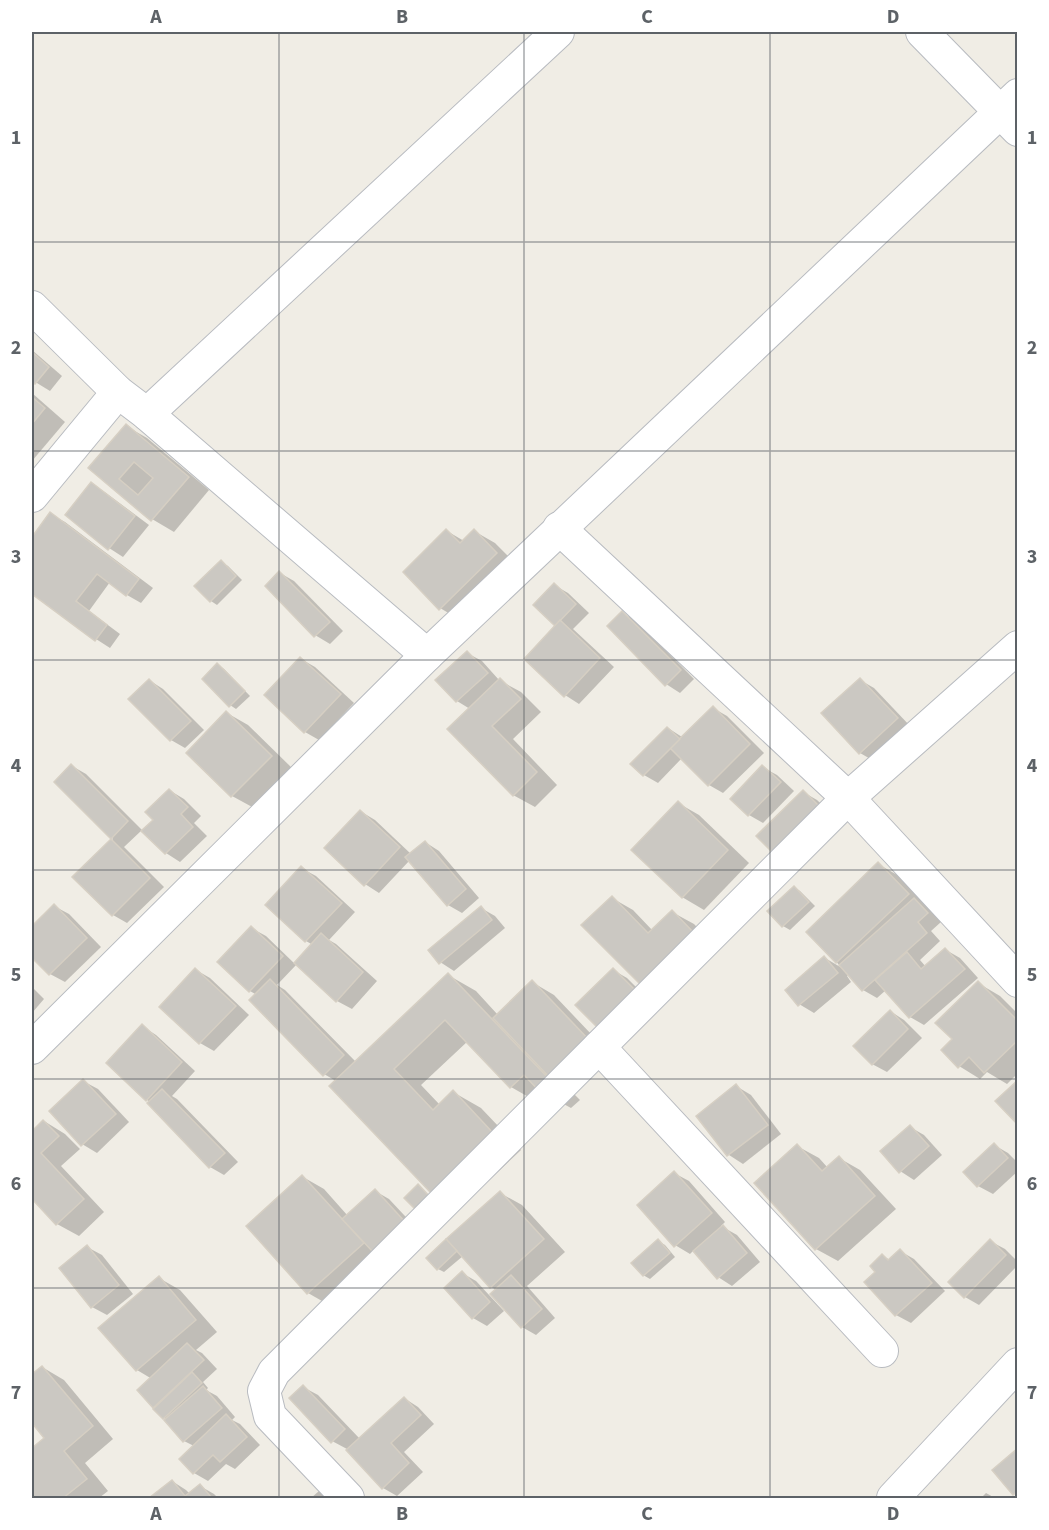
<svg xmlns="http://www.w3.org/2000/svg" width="1049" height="1530" viewBox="0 0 1049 1530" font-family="'Source Sans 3',sans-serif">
  <rect width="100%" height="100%" fill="#f0ede5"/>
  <g fill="#0003">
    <polygon points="32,350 62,376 50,391 32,380"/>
    <polygon points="32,393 65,422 32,461"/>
    <polygon points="126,426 147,438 209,490 174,532 152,519 91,467"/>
    <polygon points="92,484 106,493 149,525 123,557 109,548"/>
    <polygon points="50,514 65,522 153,588 141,603 127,595 110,582 89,611 120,634 110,648 96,639 32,592 32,539"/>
    <polygon points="447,531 464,541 474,531 495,543 518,566 462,621 440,608"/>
    <polygon points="221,562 228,566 242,580 217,605 211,601"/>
    <polygon points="280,573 294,581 343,631 330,644 315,635"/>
    <polygon points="554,585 568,593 589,613 573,629 614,667 579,704 565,695"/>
    <polygon points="622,613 637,621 694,679 680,693 666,684"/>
    <polygon points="467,653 482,661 499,680 521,692 541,712 513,739 557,785 535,807 513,795 470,709 457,701 438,680"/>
    <polygon points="301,659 315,667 354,703 319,740 305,732"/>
    <polygon points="218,665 224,669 250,696 236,709 230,705"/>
    <polygon points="149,680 163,689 204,730 185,748 171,740"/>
    <polygon points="860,680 874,688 911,727 874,761 860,753"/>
    <polygon points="713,708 727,716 764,753 723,793 709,785 682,758 658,783 644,775 668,728 682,737"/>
    <polygon points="227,713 248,725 293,769 254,808 232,796 188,752"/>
    <polygon points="72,766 86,774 142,830 124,847 164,887 127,923 113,915 75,877 113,839 56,782"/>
    <polygon points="762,767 777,775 794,791 763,823 749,815 732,799"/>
    <polygon points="169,790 184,799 201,816 194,823 207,836 180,862 166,853 143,831 155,819"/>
    <polygon points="803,792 817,800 835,817 758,836"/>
    <polygon points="678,803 699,815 749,863 704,910 682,897"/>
    <polygon points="360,811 375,820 411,854 425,842 439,851 479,898 462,913 448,905 410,860 379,893 365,884"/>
    <polygon points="878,864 899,876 929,907 928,908 941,922 931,931 940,941 920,960 926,967 946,950 960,958 978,978 924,1025 910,1017 886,990 877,998 863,990 849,974 847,976 851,982 814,1013 799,1004 825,958 842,968 808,932"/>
    <polygon points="301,868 316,876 355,912 329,940 336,944 377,981 352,1009 337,1001 297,964 277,985 285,990 356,1062 448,975 476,991 498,1015 532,982 554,995 611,1055 572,1092 580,1100 571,1108 547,1095 539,1103 511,1087 468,1041 421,1085 440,1105 453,1092 481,1108 521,1150 460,1208 336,1081 324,1074 257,995 250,991 251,928 266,936 295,964 313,945 306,941"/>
    <polygon points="794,887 800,891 815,906 790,930 783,926 769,911"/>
    <polygon points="612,898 633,910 653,931 672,912 694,924 716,947 643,985"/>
    <polygon points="54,906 69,914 101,947 65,982 50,974 32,956 32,928"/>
    <polygon points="481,908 495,916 505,928 454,971 440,962"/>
    <polygon points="196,970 210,978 249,1015 214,1051 200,1043 161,1006"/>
    <polygon points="613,970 627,978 652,1003 616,1038"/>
    <polygon points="978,983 1000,996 1018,1014 1018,1073 1007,1084 987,1072 980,1079 959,1066 954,1039"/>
    <polygon points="32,987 44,999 32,1013"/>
    <polygon points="890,1011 904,1020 922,1038 887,1072 872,1064"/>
    <polygon points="142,1026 156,1035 195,1071 172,1096 177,1099 238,1162 224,1175 210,1167 150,1102 147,1100"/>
    <polygon points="83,1081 98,1089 129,1122 97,1153 82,1144"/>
    <polygon points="736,1086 751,1095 781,1134 743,1164 729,1155 698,1116"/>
    <polygon points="44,1121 65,1134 80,1149 61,1166 104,1212 79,1236 57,1224 32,1197 32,1133"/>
    <polygon points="910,1127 924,1135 942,1155 914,1180 900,1171"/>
    <polygon points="994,1145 1008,1153 1018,1163 1018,1171 993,1194 978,1186 965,1172"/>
    <polygon points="797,1146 819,1158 828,1168 839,1158 860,1170 896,1209 838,1261 816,1249 756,1183"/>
    <polygon points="674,1173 689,1181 725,1222 721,1226 737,1235 760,1262 732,1286 718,1277 694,1250 690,1254 675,1245"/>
    <polygon points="303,1177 324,1189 348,1216 375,1191 389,1199 419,1231 329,1305 308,1293"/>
    <polygon points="500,1193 522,1205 565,1252 527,1286 555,1318 536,1335 522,1327 497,1290 491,1287 463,1256 444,1272 438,1269"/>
    <polygon points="658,1241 665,1245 675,1257 650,1279 643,1275"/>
    <polygon points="990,1241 1005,1249 1018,1262 1018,1265 979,1305 965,1297"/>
    <polygon points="87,1247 102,1255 133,1294 107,1315 92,1307 61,1268"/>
    <polygon points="900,1251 914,1259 945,1291 911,1323 896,1315 866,1282 878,1272 883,1256 890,1260"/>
    <polygon points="462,1273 476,1281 504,1311 487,1326 473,1318"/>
    <polygon points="159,1278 180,1290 217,1332 196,1350 202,1353 217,1369 203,1382 208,1388 206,1390 217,1396 235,1417 232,1420 240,1424 260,1445 235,1469 226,1464 208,1481 194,1473 194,1446 184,1441 154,1406 152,1379 137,1370"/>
    <polygon points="42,1367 64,1380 113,1439 85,1463 108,1491 99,1498 32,1498 32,1450 46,1438 32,1420 32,1376"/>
    <polygon points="303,1387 318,1395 360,1439 404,1398 418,1407 434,1424 404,1452 423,1472 397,1496 383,1488 347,1449 332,1441"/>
    <polygon points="172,1481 186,1490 190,1494 200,1486 214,1494 218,1498 151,1498"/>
    <polygon points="319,1491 332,1498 311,1498"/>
    <polygon points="986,1493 995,1498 981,1498"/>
  </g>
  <g fill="#cbc8c2" stroke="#d6cfc3" stroke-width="1.5" fill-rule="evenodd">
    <polygon points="32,352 49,367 35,384 32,382"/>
    <polygon points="32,397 45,408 32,424"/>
    <path d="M126,424L189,477L151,521L88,468ZM134,462L153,478L138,495L119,479Z"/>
    <polygon points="91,482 135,516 108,550 65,515"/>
    <polygon points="50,512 139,579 126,596 97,574 76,601 107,625 95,641 32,594 32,537"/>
    <polygon points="446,529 460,543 474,529 497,553 439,610 403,572"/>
    <polygon points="221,560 236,576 210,602 194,586"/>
    <polygon points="279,571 330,622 314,637 265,586"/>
    <polygon points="554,583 576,604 555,626 533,605"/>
    <polygon points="622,611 681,670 665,686 607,626"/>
    <polygon points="560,620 600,658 564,697 524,659"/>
    <polygon points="467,651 488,673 456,702 435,680"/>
    <polygon points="300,657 341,694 304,733 264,695"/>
    <polygon points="217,663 245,691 229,707 202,679"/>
    <polygon points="500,678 521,699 492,726 537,772 513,796 447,729"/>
    <polygon points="860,678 898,718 859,754 821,713"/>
    <polygon points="149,679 191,721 170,741 128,699"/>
    <polygon points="713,706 750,744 708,786 670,748"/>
    <polygon points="226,711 272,756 231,797 186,753"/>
    <polygon points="667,727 680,739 643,776 630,764"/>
    <polygon points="71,764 128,821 111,839 54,782"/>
    <polygon points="762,765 781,782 748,816 730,799"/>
    <polygon points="169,789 188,807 181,814 193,827 165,854 141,831 153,820 145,812"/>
    <polygon points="803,790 821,808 775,855 756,836"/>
    <polygon points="678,801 728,850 682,898 631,850"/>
    <polygon points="360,810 400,847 364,886 324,848"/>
    <polygon points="111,839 150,878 112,916 72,877"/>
    <polygon points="425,841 466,889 447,906 405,857"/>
    <polygon points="878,862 909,894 836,963 806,932"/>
    <polygon points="301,866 342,903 305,942 265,905"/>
    <polygon points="794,886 809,902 782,927 767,911"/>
    <polygon points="612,896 648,933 672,910 695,934 642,986 581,925"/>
    <polygon points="914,898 928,913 918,922 927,933 862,991 839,965"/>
    <polygon points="54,904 87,938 49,975 32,958 32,926"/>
    <polygon points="481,906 492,920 439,964 428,950"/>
    <polygon points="251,926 283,956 249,992 217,962"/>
    <polygon points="321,933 363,972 336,1002 294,963"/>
    <polygon points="945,948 965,969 909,1018 875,980 907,952 921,969"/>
    <polygon points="824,956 838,973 798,1006 785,990"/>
    <polygon points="195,968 236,1006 199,1044 159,1007"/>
    <polygon points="613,968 639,994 601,1031 575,1005"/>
    <polygon points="448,973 553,1083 542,1094 524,1075 510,1088 445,1020 394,1069 433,1110 453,1090 494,1134 431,1193 329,1086"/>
    <polygon points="270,979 344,1055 323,1076 249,1000"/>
    <polygon points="532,980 591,1042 552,1080 493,1018"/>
    <polygon points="978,981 1018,1021 1018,1040 984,1073 969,1057 958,1068 941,1050 952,1039 935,1023"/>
    <polygon points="890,1010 908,1029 872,1065 853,1046"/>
    <polygon points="142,1024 182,1062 146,1101 106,1063"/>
    <polygon points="83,1079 116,1114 81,1146 49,1111"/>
    <polygon points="1018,1080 1018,1125 995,1101"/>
    <polygon points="736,1084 768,1125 727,1156 696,1116"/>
    <polygon points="162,1089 225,1153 209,1168 147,1103"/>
    <polygon points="43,1120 59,1136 41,1153 84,1199 56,1225 32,1199 32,1131"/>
    <polygon points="910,1125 929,1146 899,1173 880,1151"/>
    <polygon points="994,1143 1008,1158 977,1187 963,1172"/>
    <polygon points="797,1144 822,1171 839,1156 875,1196 815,1250 754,1183"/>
    <polygon points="674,1171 712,1213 674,1247 637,1205"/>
    <polygon points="302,1175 364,1243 307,1294 246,1226"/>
    <polygon points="418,1184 431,1198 417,1211 404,1198"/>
    <polygon points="375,1189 406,1223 373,1252 342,1219"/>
    <polygon points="500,1191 544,1239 490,1288 446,1239"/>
    <polygon points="723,1225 747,1253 717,1279 693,1251"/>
    <polygon points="446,1239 457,1251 437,1270 426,1258"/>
    <polygon points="658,1239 670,1253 643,1276 631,1263"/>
    <polygon points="990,1239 1006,1255 964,1298 948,1282"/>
    <polygon points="87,1245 119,1285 91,1308 59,1268"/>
    <polygon points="900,1249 932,1283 895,1316 864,1282 875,1272 870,1266 882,1254 888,1260"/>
    <polygon points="462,1271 490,1302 472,1319 444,1288"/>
    <polygon points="511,1275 542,1309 521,1328 490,1294"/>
    <polygon points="159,1276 196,1320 136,1371 98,1328"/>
    <polygon points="187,1343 204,1360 153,1408 137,1390"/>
    <polygon points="42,1366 93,1426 64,1451 87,1479 63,1498 32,1498 32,1448 44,1438 32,1423 32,1374"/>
    <polygon points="192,1372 202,1383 163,1419 153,1409"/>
    <polygon points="303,1385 345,1429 331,1443 289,1398"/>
    <polygon points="203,1386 222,1408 183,1442 164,1420"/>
    <polygon points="404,1397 421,1415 391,1443 409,1463 382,1489 346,1450"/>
    <polygon points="226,1414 247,1437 220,1462 213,1455 193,1474 179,1459"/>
    <polygon points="1018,1448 1018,1491 1013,1495 992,1470"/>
    <polygon points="172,1480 185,1496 200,1484 212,1498 149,1498"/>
  </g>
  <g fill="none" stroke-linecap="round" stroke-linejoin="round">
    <g stroke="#b8bbc0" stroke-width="34">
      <g id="minor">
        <polyline points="922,32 1018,130"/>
        <polyline points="32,307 118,392 147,414 427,655"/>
        <polyline points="147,414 558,32"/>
        <polyline points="32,496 118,392"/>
        <polyline points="559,528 848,798 1018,981"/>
        <polyline points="599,1047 882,1351"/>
        <polyline points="32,1048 427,655 1018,95"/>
        <polyline points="348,1498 270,1416 264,1391 274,1372 848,798 1018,647"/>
        <polyline points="893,1498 1018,1364"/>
      </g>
    </g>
    <use href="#minor" stroke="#fff" stroke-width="32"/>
  </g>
  <path fill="none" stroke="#5d6267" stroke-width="1.5" stroke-opacity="0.55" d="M279,32V1498M524,32V1498M770,32V1498M32,242H1018M32,451H1018M32,660H1018M32,870H1018M32,1079H1018M32,1288H1018"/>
  <rect width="1049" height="1530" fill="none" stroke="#ffffff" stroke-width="66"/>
  <rect x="33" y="33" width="983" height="1464" fill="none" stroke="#5d6267" stroke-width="2"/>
  <g font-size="20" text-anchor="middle" font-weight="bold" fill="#5d6267">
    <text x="156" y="23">A</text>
    <text x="402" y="23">B</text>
    <text x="647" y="23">C</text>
    <text x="893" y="23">D</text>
    <text x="16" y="144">1</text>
    <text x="1032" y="144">1</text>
    <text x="16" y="354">2</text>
    <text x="1032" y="354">2</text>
    <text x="16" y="563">3</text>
    <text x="1032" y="563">3</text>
    <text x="16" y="772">4</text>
    <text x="1032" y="772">4</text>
    <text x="16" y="981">5</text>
    <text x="1032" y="981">5</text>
    <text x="16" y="1190">6</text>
    <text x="1032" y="1190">6</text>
    <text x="16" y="1399">7</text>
    <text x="1032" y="1399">7</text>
    <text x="156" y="1520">A</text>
    <text x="402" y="1520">B</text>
    <text x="647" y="1520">C</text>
    <text x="893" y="1520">D</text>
  </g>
</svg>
